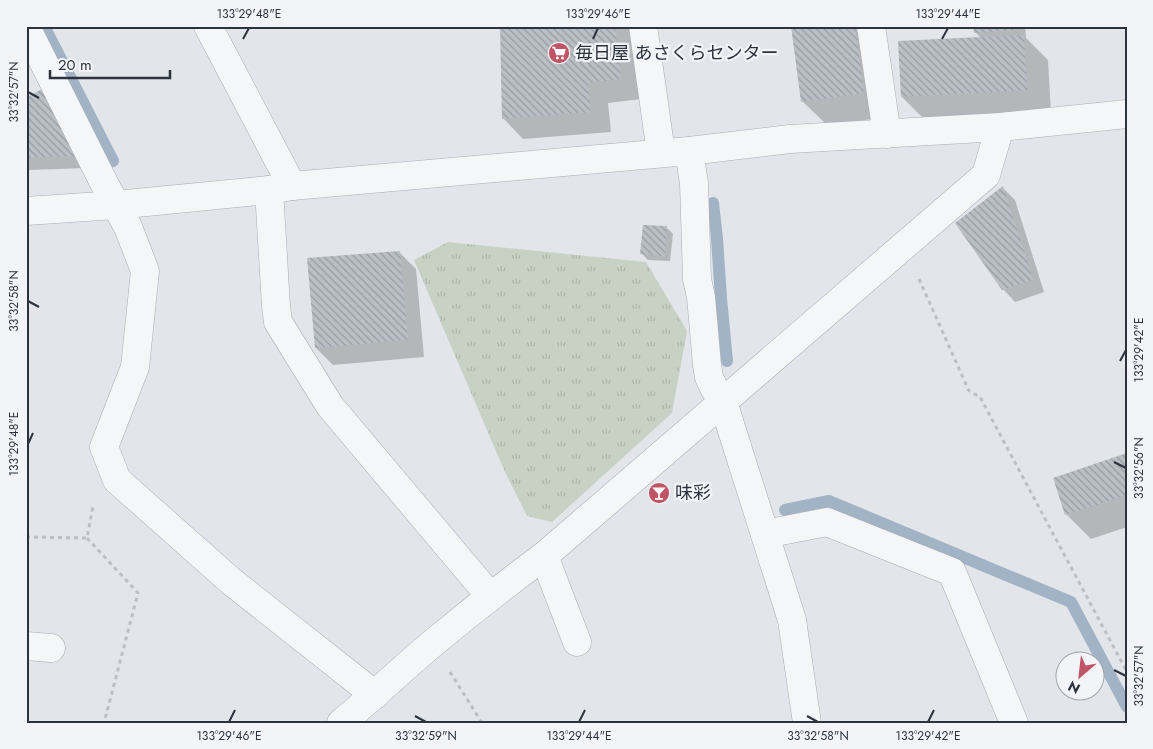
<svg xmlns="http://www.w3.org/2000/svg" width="1153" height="749" viewBox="0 0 1153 749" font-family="Jost,'Noto Sans JP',sans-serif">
  <defs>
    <pattern id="grass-tufts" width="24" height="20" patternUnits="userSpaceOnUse" patternTransform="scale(1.25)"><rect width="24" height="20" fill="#c8d2c4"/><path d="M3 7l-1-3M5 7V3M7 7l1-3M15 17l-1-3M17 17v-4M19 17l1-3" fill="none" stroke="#acb5a9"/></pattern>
    <pattern id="building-back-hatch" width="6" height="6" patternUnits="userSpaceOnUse" patternTransform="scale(1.25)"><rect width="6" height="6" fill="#babfc5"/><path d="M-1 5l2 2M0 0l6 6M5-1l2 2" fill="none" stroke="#979ca1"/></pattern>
  </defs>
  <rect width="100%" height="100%" fill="#e2e5e9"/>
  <polygon fill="url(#grass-tufts)" points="448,242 646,262 687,331 672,413 552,522 527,516 505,472 414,260"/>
  <g fill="#0003">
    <polygon points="502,26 632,26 641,99 608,103 611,132 523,139 503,118"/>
    <polygon points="792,26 861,26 888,117 827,125 802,101"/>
    <polygon points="975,26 1025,26 1026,38 1048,60 1051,114 926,121 902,97 981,38 975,32"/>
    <polygon points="26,100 89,168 28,170 26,169"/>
    <polygon points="1003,188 1015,200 1044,292 1015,302 1003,289"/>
    <polygon points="666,227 673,234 670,261 648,260 642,254"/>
    <polygon points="399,252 416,269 424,357 333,365 316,348"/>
    <polygon points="1127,454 1127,527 1091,539 1067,515 1054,479"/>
  </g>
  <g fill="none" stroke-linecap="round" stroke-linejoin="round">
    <g stroke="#a1b3c5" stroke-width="12">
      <polyline points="44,26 113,161"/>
      <polyline points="713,203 717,239 721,298 727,361"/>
      <polyline points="785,510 829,501 1071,602 1127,707"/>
    </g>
  </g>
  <g fill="url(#building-back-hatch)">
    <polygon points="500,26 615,26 621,79 588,83 591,112 502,119"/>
    <polygon points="791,26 855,26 864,93 801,102"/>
    <polygon points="973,26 1015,26 1015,30 974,33"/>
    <polygon points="1024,35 1027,90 901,97 898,41"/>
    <polygon points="42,89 78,156 26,158 26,98"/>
    <polygon points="1003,186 1033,280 1002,290 955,223"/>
    <polygon points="643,225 667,226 665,256 640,254"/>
    <polygon points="400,251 408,340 315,348 307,258"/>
    <polygon points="1127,453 1127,495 1065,515 1053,478"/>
  </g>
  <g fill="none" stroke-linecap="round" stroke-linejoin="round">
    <g stroke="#a8acb3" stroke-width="29">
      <g id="minor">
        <polyline points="208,26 292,186"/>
        <polyline points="643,26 661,153"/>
        <polyline points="871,26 887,134"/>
        <polyline points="26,27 105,185 128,227 145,271 135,367 104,447 117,480 232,582 375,695"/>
        <polyline points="689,151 694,183 697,279 701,297 707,365 709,377 714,388 723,402 792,620 807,723"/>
        <polyline points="269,190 276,306 278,322 330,406 490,596"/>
        <polyline points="26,211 116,205 269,190 292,186 689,151 790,139 1000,127 1127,114"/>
        <polyline points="765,534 827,522 952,572 1014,723"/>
        <polyline points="544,556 577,642"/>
        <polyline points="26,646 51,648"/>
        <path d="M341,723C373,697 402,669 433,643C469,613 506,584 544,556L986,175L1000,127"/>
      </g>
    </g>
    <g stroke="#bdbfc4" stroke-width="3" stroke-dasharray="4 4" stroke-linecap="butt">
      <polyline points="919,279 969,391 980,397 1127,672"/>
      <polyline points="26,537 87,538 93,506"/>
      <polyline points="87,538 138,593 104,723"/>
      <polyline points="450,672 482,723"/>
    </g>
    <use href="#minor" stroke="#f5f6f8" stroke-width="28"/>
  </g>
  <path fill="none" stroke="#2c333f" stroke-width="2" d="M243,39L249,28M593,39L598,28M942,39L948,28M28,92L39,98M28,301L39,307M1120,361L1126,350M28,444L33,433M1114,462L1126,468M1114,670L1126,676M415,716L426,722M807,716L818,722M229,722L235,710M579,722L585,710M928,722L934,710"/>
  <defs>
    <g id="supermarket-disc" transform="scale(1.125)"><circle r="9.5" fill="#c05567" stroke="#f2f4f7"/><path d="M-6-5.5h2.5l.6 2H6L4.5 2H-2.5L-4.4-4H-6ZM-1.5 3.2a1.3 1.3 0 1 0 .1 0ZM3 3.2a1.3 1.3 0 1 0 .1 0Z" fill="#fff"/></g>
    <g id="bar-disc" transform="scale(1.125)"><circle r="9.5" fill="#c05567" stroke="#f2f4f7"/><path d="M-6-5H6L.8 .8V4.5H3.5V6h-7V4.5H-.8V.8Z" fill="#fff"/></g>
  </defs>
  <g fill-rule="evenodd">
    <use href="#supermarket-disc" x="559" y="53"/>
    <use href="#bar-disc" x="659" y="493"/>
  </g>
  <g text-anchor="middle" stroke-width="4.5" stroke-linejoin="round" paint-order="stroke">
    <g font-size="18" fill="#2c333f" stroke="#f2f4f7" text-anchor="start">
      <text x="575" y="59">毎日屋 あさくらセンター</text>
      <text x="675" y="499">味彩</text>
    </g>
  </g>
  <rect width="1153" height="749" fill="none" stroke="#f2f4f7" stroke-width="55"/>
  <g transform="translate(1080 676) rotate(208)"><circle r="24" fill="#f2f4f7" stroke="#a3a7ad"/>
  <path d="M0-4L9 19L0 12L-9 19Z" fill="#c05567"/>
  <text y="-8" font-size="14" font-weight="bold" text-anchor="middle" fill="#2c333f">N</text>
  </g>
  <path d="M50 70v8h120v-8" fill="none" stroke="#2c333f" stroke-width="2.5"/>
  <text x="58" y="70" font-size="15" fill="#2c333f" stroke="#f2f4f7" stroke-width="4" paint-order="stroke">20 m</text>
  <rect x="28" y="28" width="1098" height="694" fill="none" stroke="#2c333f" stroke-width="2"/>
  <g font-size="12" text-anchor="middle" fill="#2c333f">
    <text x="249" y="18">133°29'48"E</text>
    <text x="598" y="18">133°29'46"E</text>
    <text x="948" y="18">133°29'44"E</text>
    <text transform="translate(14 92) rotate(-90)" y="4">33°32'57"N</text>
    <text transform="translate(14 301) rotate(-90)" y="4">33°32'58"N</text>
    <text transform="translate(1139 350) rotate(-90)" y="4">133°29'42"E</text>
    <text transform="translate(14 444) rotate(-90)" y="4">133°29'48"E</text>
    <text transform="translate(1139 468) rotate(-90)" y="4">33°32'56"N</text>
    <text transform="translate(1139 676) rotate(-90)" y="4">33°32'57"N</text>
    <text x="229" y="740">133°29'46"E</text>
    <text x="426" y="740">33°32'59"N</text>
    <text x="579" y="740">133°29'44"E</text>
    <text x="818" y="740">33°32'58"N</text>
    <text x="928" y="740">133°29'42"E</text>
  </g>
</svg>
